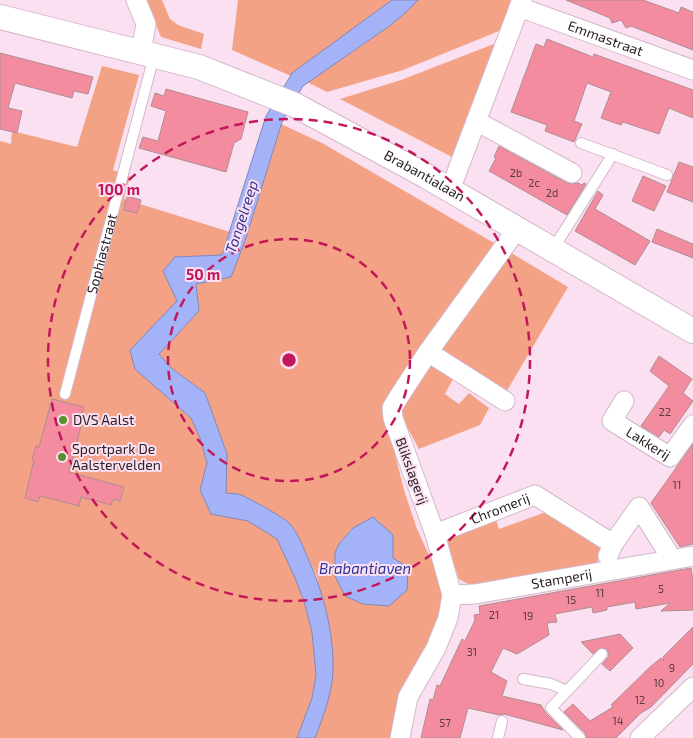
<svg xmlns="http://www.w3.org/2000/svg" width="693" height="738" viewBox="0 0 693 738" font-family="'Exo 2',sans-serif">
  <rect width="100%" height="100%" fill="#fbe0f2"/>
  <g fill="#f4a285" fill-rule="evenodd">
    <polygon points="146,0 162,0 170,19 178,25 204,34 201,49 161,37"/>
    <polygon points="238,0 392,0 291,76 232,50"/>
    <path d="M418,0H515L504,29L403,70L327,92L307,82C345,56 386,33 418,0Z"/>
    <polygon points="499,42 454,158 340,99 401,80"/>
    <polygon points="102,66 139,75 113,170 130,176 124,199 230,232 222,255 175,257 163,271 178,301 135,369 191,418 200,438 207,463 200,490 211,514 248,521 277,539 295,578 304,601 312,632 316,675 312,698 297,738 0,738 0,141 11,144 12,131 77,147"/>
    <path d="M281,124L322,143L494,243L383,406L404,490L417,529L445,590L434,630L392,738H315L327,703L333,673L317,577L302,545L289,523L226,493L227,454L205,393L170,367L159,354L199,311L196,284L245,241ZM353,528L393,558L335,576C334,552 336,545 353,528Z"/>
    <polygon points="508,251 568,287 505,394 437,352"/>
    <polygon points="431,361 454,377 445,394 459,404 469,393 489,408 480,425 419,449 400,414 407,395"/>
    <polygon points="549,511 603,547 595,568 475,588 459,579 444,537 495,517 499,529"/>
  </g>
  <g fill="#a4b3f8" stroke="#7f87b9">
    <path d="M392,0H418L404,14L388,27L303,86L282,122L245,241L231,277L196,284L199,311L159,354L170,367L205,393L227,454L226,493C231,494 237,493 241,495C249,498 285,518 290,524C297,532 302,544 306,554C323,591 334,631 333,672C332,694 323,717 315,738H297L312,698L316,675L312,632L304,601L295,578L277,539L248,521L211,514L200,490L207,463L200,438L191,418L135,369L130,350L177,301L163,271L175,257L222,255L266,116L288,80L292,73Z"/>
    <polygon points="373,517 393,535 393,558 408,567 407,590 389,606 363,604 345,596 335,576 335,553 339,544 353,528"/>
  </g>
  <g fill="#f28c9e" stroke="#ae8e93">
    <polygon points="566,0 643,0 679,13 681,7 693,12 693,50 631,26 626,28 621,20 612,23 610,18"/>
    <polygon points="547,39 593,57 594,54 693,90 693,118 669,108 659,134 623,122 621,125 601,118 611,92 587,83 574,121 582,124 574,142 545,131 547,125 511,112 536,44 544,47"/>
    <polygon points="0,53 93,77 88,94 74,91 72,98 15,83 8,108 22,111 17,133 0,129"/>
    <polygon points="166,89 248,112 241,139 234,143 226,172 139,148 143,137 158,141 166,111 151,106 155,93 164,96"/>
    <polygon points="499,146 567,183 572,184 578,183 582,185 584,183 586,184 567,215 489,171 496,158 494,157"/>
    <polygon points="679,162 693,167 693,202 667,192"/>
    <polygon points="643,176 666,186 654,211 632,201"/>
    <polygon points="598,191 603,195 595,209 650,241 635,265 575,231"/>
    <polygon points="127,196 141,200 137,213 124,210"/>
    <polygon points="657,229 693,244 693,258 652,242"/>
    <polygon points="659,356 692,379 683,393 693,401 670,434 664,430 659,437 641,426 669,386 650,371"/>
    <polygon points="52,399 84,407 80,422 82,422 69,472 124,487 120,501 113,499 111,505 81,497 79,506 40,496 38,502 25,498 34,460 32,459 36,446 39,447"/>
    <polygon points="693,444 693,544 680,547 651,503"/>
    <polygon points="691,568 693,580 693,610 661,611 670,603 636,609 635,602 607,607 607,610 593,613 592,607 555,614 557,622 547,623 549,635 517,654 503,648 491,672 507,681 502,696 541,705 546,713 563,730 504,714 499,715 468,708 460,738 421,738 430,699 433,700 437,685 440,686 462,639 465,641 475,620 474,615 480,614 479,606"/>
    <polygon points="693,627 693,664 651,707 641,713 616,738 587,738 585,733 564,712 573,704 590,721 613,707 611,705 650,667 661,658 664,661 663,657"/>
    <polygon points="620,634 633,648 610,671 602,664 609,656 607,649 600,648 593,654 581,642"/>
  </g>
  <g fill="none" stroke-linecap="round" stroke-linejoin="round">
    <g stroke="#d2b8ca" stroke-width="12">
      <g id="service">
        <polyline points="581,143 667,175"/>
        <polyline points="553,249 613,154"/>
        <path id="s1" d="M65,394L154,56"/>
        <polyline points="523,679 551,684 567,691"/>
        <polyline points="498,738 502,721"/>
        <polyline points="580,738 551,708 602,654"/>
      </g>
    </g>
    <g stroke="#d2b8ca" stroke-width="21">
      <g id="minor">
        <polyline points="136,0 146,24 141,52"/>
        <path id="s2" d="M519,7L693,70"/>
        <polyline points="476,121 572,173"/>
        <polyline points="450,190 522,0"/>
        <polyline points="428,352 505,401"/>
        <path id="s3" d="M624,401L612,421L670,457L693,425"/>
        <path id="s4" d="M435,534L535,495L613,544"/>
        <polyline points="608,556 613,544 639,507 672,559"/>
        <path id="s5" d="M452,595L475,594L693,556"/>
        <polyline points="400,738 408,697 436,648 448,618 452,595 435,534 393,418 392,408 398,398 428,352 517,229"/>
        <polyline points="640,738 693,687"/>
      </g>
    </g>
    <g stroke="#d2b8ca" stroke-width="26">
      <g id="tertiary">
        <path id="s6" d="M0,17L199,67L295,105L426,176L693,331"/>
      </g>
    </g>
    <use href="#service" stroke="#fff" stroke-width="10"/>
    <use href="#minor" stroke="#fff" stroke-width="19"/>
    <use href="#tertiary" stroke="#fff" stroke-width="24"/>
  </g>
  <g fill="none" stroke="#c2185b" stroke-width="2.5" stroke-dasharray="9 6">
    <circle cx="289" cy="360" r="121"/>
    <circle cx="289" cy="360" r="241"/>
  </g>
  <g fill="#59912d" stroke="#fbe0f2" stroke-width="2">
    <circle cx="63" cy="420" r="5"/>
    <circle cx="62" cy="457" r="5"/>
  </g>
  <g text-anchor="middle" stroke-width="4" stroke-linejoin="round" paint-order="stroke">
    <g font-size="11" fill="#5b3a44">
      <text x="516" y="177">2b</text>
      <text x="534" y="187">2c</text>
      <text x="552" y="197">2d</text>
      <text x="665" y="416">22</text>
      <text x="677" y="489">11</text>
      <text x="661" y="593">5</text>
      <text x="600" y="597">11</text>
      <text x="571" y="604">15</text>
      <text x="494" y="619">21</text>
      <text x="528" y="620">19</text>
      <text x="472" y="656">31</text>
      <text x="672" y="672">9</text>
      <text x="659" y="687">10</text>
      <text x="640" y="704">12</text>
      <text x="618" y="725">14</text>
      <text x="445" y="727">57</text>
    </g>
    <g font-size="14" fill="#291f26" stroke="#fbe0f2">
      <text dy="5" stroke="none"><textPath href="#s2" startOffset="92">Emmastraat</textPath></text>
      <text dy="5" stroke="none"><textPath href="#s6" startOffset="456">Brabantialaan</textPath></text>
      <text dy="5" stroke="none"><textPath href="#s1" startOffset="145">Sophiastraat</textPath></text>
      <text dy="5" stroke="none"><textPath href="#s3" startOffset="66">Lakkerij</textPath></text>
      <text transform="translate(412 471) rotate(70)" y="5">Blikslagerij</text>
      <text dy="5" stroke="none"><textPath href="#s4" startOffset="70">Chromerij</textPath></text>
      <text dy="5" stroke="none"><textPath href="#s5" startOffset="111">Stamperij</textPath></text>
    </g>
    <g font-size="14" fill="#291f26" stroke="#fbe0f2" text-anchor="start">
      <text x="73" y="425">DVS Aalst</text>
      <text x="72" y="454">Sportpark De<tspan x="72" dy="16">Aalstervelden</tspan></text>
    </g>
    <g font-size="15" font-style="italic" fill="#313595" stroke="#fbe0f2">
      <text transform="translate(242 217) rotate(-72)" y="5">Tongelreep</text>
      <text x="365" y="574">Brabantiaven</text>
    </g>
  </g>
  <circle cx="289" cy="360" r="8" fill="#c2185b" stroke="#fbe0f2" stroke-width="2.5"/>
  <g font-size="15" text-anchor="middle" font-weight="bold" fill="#c2185b" stroke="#fbe0f2" stroke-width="4" stroke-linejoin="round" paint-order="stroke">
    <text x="119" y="195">100 m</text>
    <text x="203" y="280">50 m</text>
  </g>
</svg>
